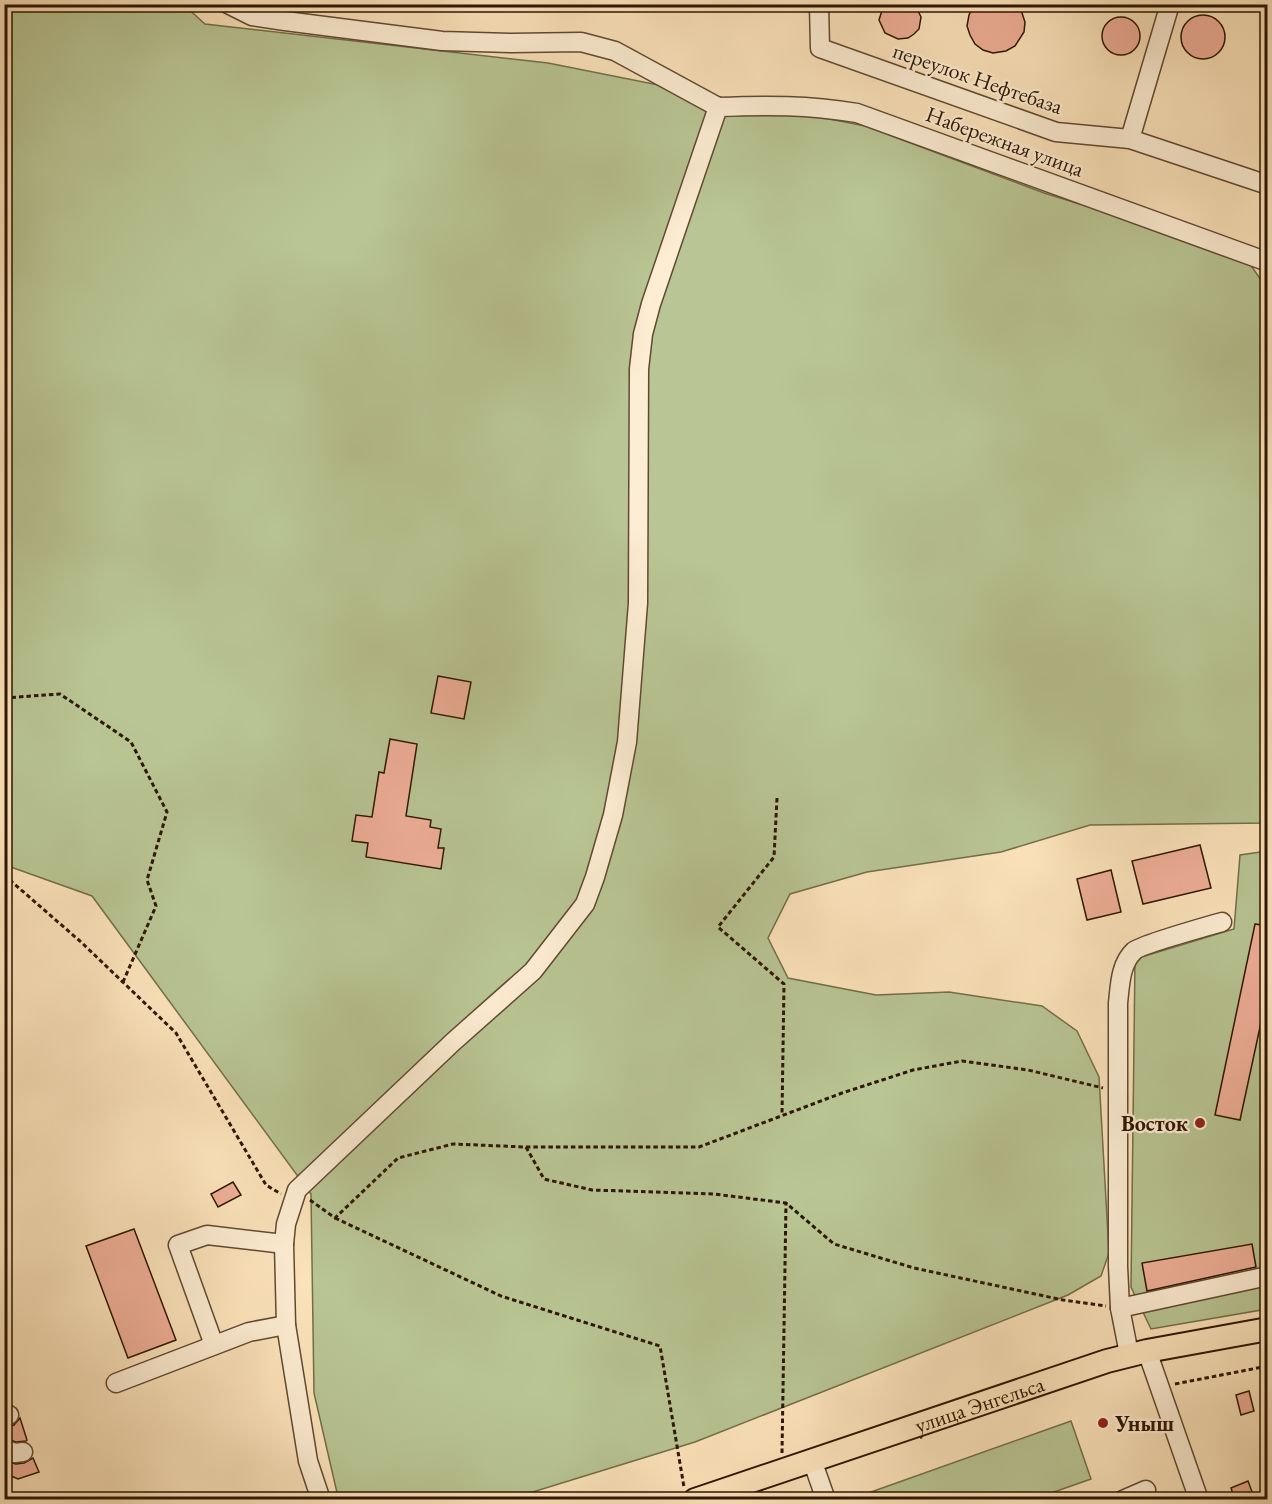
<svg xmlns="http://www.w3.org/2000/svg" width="1272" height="1504" viewBox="0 0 1272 1504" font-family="'EB Garamond',serif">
  <rect width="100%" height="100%" fill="#fce3bb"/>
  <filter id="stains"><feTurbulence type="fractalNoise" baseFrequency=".00333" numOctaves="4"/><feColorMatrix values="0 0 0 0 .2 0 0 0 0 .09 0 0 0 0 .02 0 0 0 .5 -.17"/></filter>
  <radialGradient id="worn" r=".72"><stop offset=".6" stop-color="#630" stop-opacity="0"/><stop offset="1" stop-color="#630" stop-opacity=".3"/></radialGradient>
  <g fill="#b9c594" stroke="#736e4a" stroke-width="1.5">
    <polygon points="4,5 184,5 205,24 548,63 865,126 1044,193 1243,254 1268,290 1267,823 1090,825 1001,852 867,872 790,894 768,938 788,978 876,995 949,992 1042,1006 1077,1031 1099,1077 1109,1253 1101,1276 1068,1295 695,1442 510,1499 342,1500 338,1497 314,1393 311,1194 92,896 5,865"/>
    <polygon points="1267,851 1267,1309 1151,1329 1131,1287 1135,959 1234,929 1240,855"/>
    <polygon points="1071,1421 1091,1479 1034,1499 873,1499 871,1492"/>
  </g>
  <g fill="#efaf98" stroke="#2d1601" stroke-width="1.5">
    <polygon points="884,4 915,4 921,17 919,29 914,34 908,38 898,39 885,33 879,20"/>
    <polygon points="975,4 1017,4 1021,10 1025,22 1024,32 1015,46 1006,51 993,53 983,50 975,44 970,35 967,26 969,15"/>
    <circle cx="1203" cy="37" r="22"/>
    <circle cx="1121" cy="36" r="19"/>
    <polygon points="438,676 471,682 464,719 431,713"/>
    <polygon points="390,739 417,744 406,816 431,820 430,827 441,829 438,848 444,848 441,869 366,857 368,843 352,841 356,815 372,817 379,772 384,773"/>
    <polygon points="1200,845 1211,888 1143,904 1132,861"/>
    <polygon points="1111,870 1121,912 1087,920 1077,879"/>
    <polygon points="1255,924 1268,926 1268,990 1240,1120 1215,1115"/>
    <polygon points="233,1182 241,1195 218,1207 211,1194"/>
    <polygon points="134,1229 176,1340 128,1358 86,1246"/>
    <polygon points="1252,1244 1256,1267 1147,1291 1142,1263"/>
    <polygon points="1249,1391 1254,1411 1241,1415 1236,1395"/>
    <polygon points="20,1418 27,1440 26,1441 16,1442 4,1438 4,1428 14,1425"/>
    <polygon points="33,1458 39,1472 18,1479 4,1473 4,1461 16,1464 24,1463"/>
    <polygon points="1248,1481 1255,1500 1235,1500 1231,1488"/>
  </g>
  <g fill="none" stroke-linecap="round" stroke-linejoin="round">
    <g stroke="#614930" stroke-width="21">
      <g id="minor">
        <polyline points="228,4 252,16 285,21 442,41 511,43 581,42 615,51 718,107"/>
        <polyline points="819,4 820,48 1056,132 1130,139 1268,185"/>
        <path d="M718,107C769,105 807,105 857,113L1268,262"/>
        <polyline points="1130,139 1170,4"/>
        <polyline points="1120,1308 1268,1276"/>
        <polyline points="214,1345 178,1245 207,1235 284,1244"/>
        <polyline points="1147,1351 1199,1500"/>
        <path d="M1129,1354L1120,1308L1118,1266V1003C1120,986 1120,964 1134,951C1140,945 1208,926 1222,922"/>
        <polyline points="116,1383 249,1332 286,1325"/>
        <polyline points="4,1417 9,1415"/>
        <polyline points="4,1449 15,1453 23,1452"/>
        <polyline points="812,1460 826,1500"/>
        <polyline points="321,1500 308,1461 286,1325 284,1244 286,1224 297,1190 453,1042 533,971 585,904 595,877 613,815 627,742 638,603 639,369 643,334 651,304 718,107"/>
        <polyline points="1123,1500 1146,1490"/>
      </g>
    </g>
    <g stroke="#2d1601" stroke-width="26">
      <g id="major">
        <path id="s1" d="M695,1500L1107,1361L1147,1351L1268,1329"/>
      </g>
    </g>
    <g stroke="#2d1601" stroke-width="3" stroke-dasharray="4.5 3" stroke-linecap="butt">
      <polyline points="4,698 60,694 131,742 167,812 147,880 156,906 123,982"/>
      <polyline points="777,798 774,857 718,927 784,984 782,1115"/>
      <polyline points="4,875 81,942 176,1033 266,1185 281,1194"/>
      <polyline points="526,1147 544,1179 592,1190 714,1194 786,1203 834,1244 914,1268 1063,1300 1106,1306"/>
      <polyline points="310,1200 335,1218 398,1158 453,1144 525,1147 699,1147 842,1093 913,1070 962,1061 1028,1070 1103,1088"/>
      <polyline points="335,1218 501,1296 660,1346 684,1487"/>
      <polyline points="1175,1384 1268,1366"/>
      <polyline points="782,1453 786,1203"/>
    </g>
    <use href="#minor" stroke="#fdedd3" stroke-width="18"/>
    <use href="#major" stroke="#fce3bb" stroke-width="22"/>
  </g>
  <g fill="#8f2418" stroke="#fdedd3" stroke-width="2">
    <circle cx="1200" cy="1123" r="6"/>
    <circle cx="1103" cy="1423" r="6"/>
  </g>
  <g text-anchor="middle" stroke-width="4.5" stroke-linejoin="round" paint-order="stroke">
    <g font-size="22" fill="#2d1601" stroke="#fdedd3">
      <text transform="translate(978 78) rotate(19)" y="8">переулок Нефтебаза</text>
      <text transform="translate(1005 141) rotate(20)" y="8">Набережная улица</text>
      <text dy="8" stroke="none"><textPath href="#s1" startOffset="300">улица Энгельса</textPath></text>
    </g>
    <g font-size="22" font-weight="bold" fill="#2d1601" stroke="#fdedd3" text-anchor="end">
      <text x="1188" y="1131">Восток</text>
      <text x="1115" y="1431" text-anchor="start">Уныш</text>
    </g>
  </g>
  <rect width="1272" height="1504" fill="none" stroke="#fce3bb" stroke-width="24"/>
  <rect x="6" y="6" width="1260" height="1492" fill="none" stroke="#2d1601" stroke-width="3"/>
  <rect x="12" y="12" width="1248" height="1480" fill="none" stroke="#2d1601" stroke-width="1.5"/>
  <rect width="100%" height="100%" filter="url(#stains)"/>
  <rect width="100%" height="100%" fill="url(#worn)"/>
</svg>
